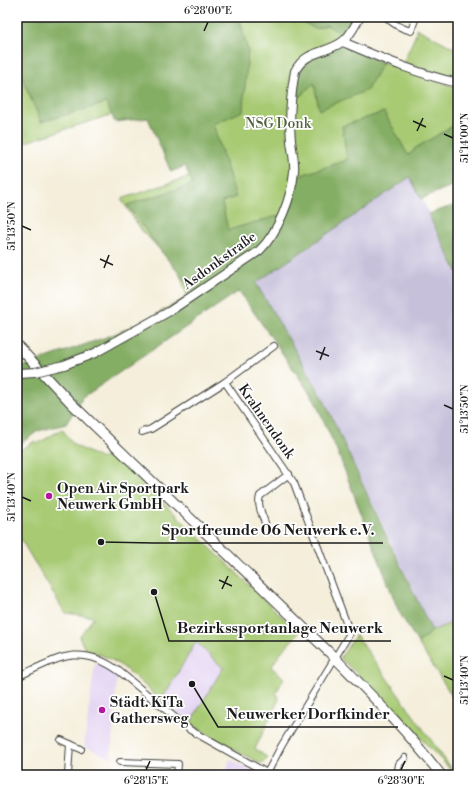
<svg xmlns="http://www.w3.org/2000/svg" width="475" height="792" viewBox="0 0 475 792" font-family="'Libre Bodoni',serif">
  <rect width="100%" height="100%" fill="#fff"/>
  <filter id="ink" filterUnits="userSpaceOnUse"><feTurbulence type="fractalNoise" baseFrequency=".025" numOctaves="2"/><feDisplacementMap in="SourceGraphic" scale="8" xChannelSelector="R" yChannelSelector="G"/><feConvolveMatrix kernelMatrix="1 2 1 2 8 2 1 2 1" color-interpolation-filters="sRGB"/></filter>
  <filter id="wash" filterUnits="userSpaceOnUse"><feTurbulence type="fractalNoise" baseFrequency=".012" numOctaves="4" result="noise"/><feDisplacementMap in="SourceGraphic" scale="16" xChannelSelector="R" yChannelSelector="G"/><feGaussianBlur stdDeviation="0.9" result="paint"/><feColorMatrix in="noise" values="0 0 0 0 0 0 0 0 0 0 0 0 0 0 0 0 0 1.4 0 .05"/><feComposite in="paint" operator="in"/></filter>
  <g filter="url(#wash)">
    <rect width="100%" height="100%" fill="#f4eeda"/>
    <g fill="#e3d3f2">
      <polygon points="196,642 223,668 190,723 161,701"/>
      <polygon points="95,663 106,667 117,675 111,758 84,746"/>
      <polygon points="230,759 259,775 225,775"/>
    </g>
    <polygon fill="#c6c0da" points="411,176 458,273 458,620 432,631 323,398 255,283"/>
    <g fill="#a7ca73" stroke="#627348">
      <path d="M17,17H299L316,29L327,25L343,35L339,42C376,61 417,76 458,87V123L414,149V151L388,169L187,295L180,275L183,273L142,231L121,199L194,175L147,109L114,112L110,115L17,145Z"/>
      <polygon points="416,28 456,49 458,48 458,80 403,63 416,34"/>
      <path d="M62,429L74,445L102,459L111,452L299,633L282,651L271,667L284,678L276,693L279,699L255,749L268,758L264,762L260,763L223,744L190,723L223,668L196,642L161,701C137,679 119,657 86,651L79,637L94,617L65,613L17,533V452L35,441L37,444Z"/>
      <polygon points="458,620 458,705 418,643 432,631"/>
      <polygon points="356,635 456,775 368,684 340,658"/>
    </g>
    <g fill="#85ae65" stroke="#506540">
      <polygon points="17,17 246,17 240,20 248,51 243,111 213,124 236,197 222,202 228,230 281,215 286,216 291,206 295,177 347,160 342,126 384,112 408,155 414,151 414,149 458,123 458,183 421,199 410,177 256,283 323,398 390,544 432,631 418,643 399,612 338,453 314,399 239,291 82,398 66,424 38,431 17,446 17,366 23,366 115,334 153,316 195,293 160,250 127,205 193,184 185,166 171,172 148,118 115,122 106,103 41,122 17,66"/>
      <polygon points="296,17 355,17 343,35 327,25 315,29"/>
      <path d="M337,43L383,62L367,90L319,110L314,83L297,99C298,92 297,84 299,77C303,59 323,51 337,43Z"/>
      <polygon points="458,204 458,273 428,214"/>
    </g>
  </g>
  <g filter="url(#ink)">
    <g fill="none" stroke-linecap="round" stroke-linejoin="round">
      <g stroke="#3c3c38" stroke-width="8">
        <g id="minor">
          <path d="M386,17C394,25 401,28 411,31L416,17"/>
          <polyline points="225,382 294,483 350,633 282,745 266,775"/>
          <polyline points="142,432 151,429 225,382 274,346"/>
          <path d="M265,523C262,514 257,505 260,496L289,474"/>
          <path d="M17,677C57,659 79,642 119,671L190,730L267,773"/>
          <polyline points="61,740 81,749"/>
          <polyline points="120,762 178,764 177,775"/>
          <polyline points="68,775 70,744"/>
          <polyline points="397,775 399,764 405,758"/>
        </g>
      </g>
      <g stroke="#3c3c38" stroke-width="10">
        <g id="tertiary">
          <path d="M343,42C381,58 418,74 458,83"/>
          <path d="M64,365L95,353L170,311L259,251C278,233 292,197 294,171C295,161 292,151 291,141C289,118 291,93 295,71C306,50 325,54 342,42C350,37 355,25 360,17"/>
        </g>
      </g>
      <g stroke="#3c3c38" stroke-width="11">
        <path id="secondary" d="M17,345L71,403L335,658C372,696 409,733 441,775"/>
      </g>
      <use href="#minor" stroke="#fff" stroke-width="6"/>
      <use href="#tertiary" stroke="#fff" stroke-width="8"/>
      <use href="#secondary" stroke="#fff" stroke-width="9"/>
      <g stroke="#3c3c38" stroke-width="10" stroke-linecap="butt">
        <polyline id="tertiary-bridge" points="19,373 35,372 64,365"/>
      </g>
      <use href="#tertiary-bridge" stroke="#fff" stroke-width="8"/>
    </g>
  </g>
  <path fill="none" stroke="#1c1c1c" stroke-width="1.5" d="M204,31L208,22M413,121L426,127M417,131L423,118M444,134L453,138M22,226L31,230M100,259L113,265M104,268L109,255M316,351L329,356M320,360L325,347M444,405L453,409M22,497L31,501M219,580L232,586M222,589L228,576M444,676L453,680M146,770L150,761M401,770L405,761"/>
  <g fill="#b5179e" stroke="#fff" stroke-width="1.5">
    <circle cx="49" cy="496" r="4"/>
    <circle cx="102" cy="710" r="4"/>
  </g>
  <g text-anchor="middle" stroke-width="3.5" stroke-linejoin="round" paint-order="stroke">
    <g font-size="14" fill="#54623f" stroke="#fff">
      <text x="278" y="128">NSG Donk</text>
    </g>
    <g font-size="14" fill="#1c1c1c" stroke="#fff">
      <text transform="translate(219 260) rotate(-36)" y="5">Asdonkstraße</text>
      <text transform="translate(267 421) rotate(55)" y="5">Krahnendonk</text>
    </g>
    <g font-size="14" font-weight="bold" fill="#1c1c1c" stroke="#fff" text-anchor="start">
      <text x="57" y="493">Open Air Sportpark<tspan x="57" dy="16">Neuwerk GmbH</tspan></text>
      <text x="110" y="707">Städt. KiTa<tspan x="110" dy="16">Gathersweg</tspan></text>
    </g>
  </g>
  <path fill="none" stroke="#1c1c1c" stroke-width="1.5" d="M101 542L154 543H383M154 592L169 641H391M192 684L218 727H398"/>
  <g fill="#1c1c1c" stroke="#fff" stroke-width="1.5">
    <circle cx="101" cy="542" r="4"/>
    <circle cx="154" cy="592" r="4"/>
    <circle cx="192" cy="684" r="4"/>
  </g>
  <g font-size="15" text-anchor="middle" font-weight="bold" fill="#1c1c1c" stroke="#fff" stroke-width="3.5" stroke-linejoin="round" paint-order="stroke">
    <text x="268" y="535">Sportfreunde 06 Neuwerk e.V.</text>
    <text x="280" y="633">Bezirkssportanlage Neuwerk</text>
    <text x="308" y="719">Neuwerker Dorfkinder</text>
  </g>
  <rect width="475" height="792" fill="none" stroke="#fff" stroke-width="44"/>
  <rect x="22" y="22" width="431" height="748" fill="none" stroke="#1c1c1c" stroke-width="1.5"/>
  <g font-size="10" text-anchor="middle" fill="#1c1c1c">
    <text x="208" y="14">6°28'00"E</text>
    <text transform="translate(464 138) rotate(-90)" y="4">51°14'00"N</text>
    <text transform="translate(11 226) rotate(-90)" y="4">51°13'50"N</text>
    <text transform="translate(464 409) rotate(-90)" y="4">51°13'50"N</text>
    <text transform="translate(11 497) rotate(-90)" y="4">51°13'40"N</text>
    <text transform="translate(464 680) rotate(-90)" y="4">51°13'40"N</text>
    <text x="146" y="784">6°28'15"E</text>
    <text x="401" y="784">6°28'30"E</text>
  </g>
</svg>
